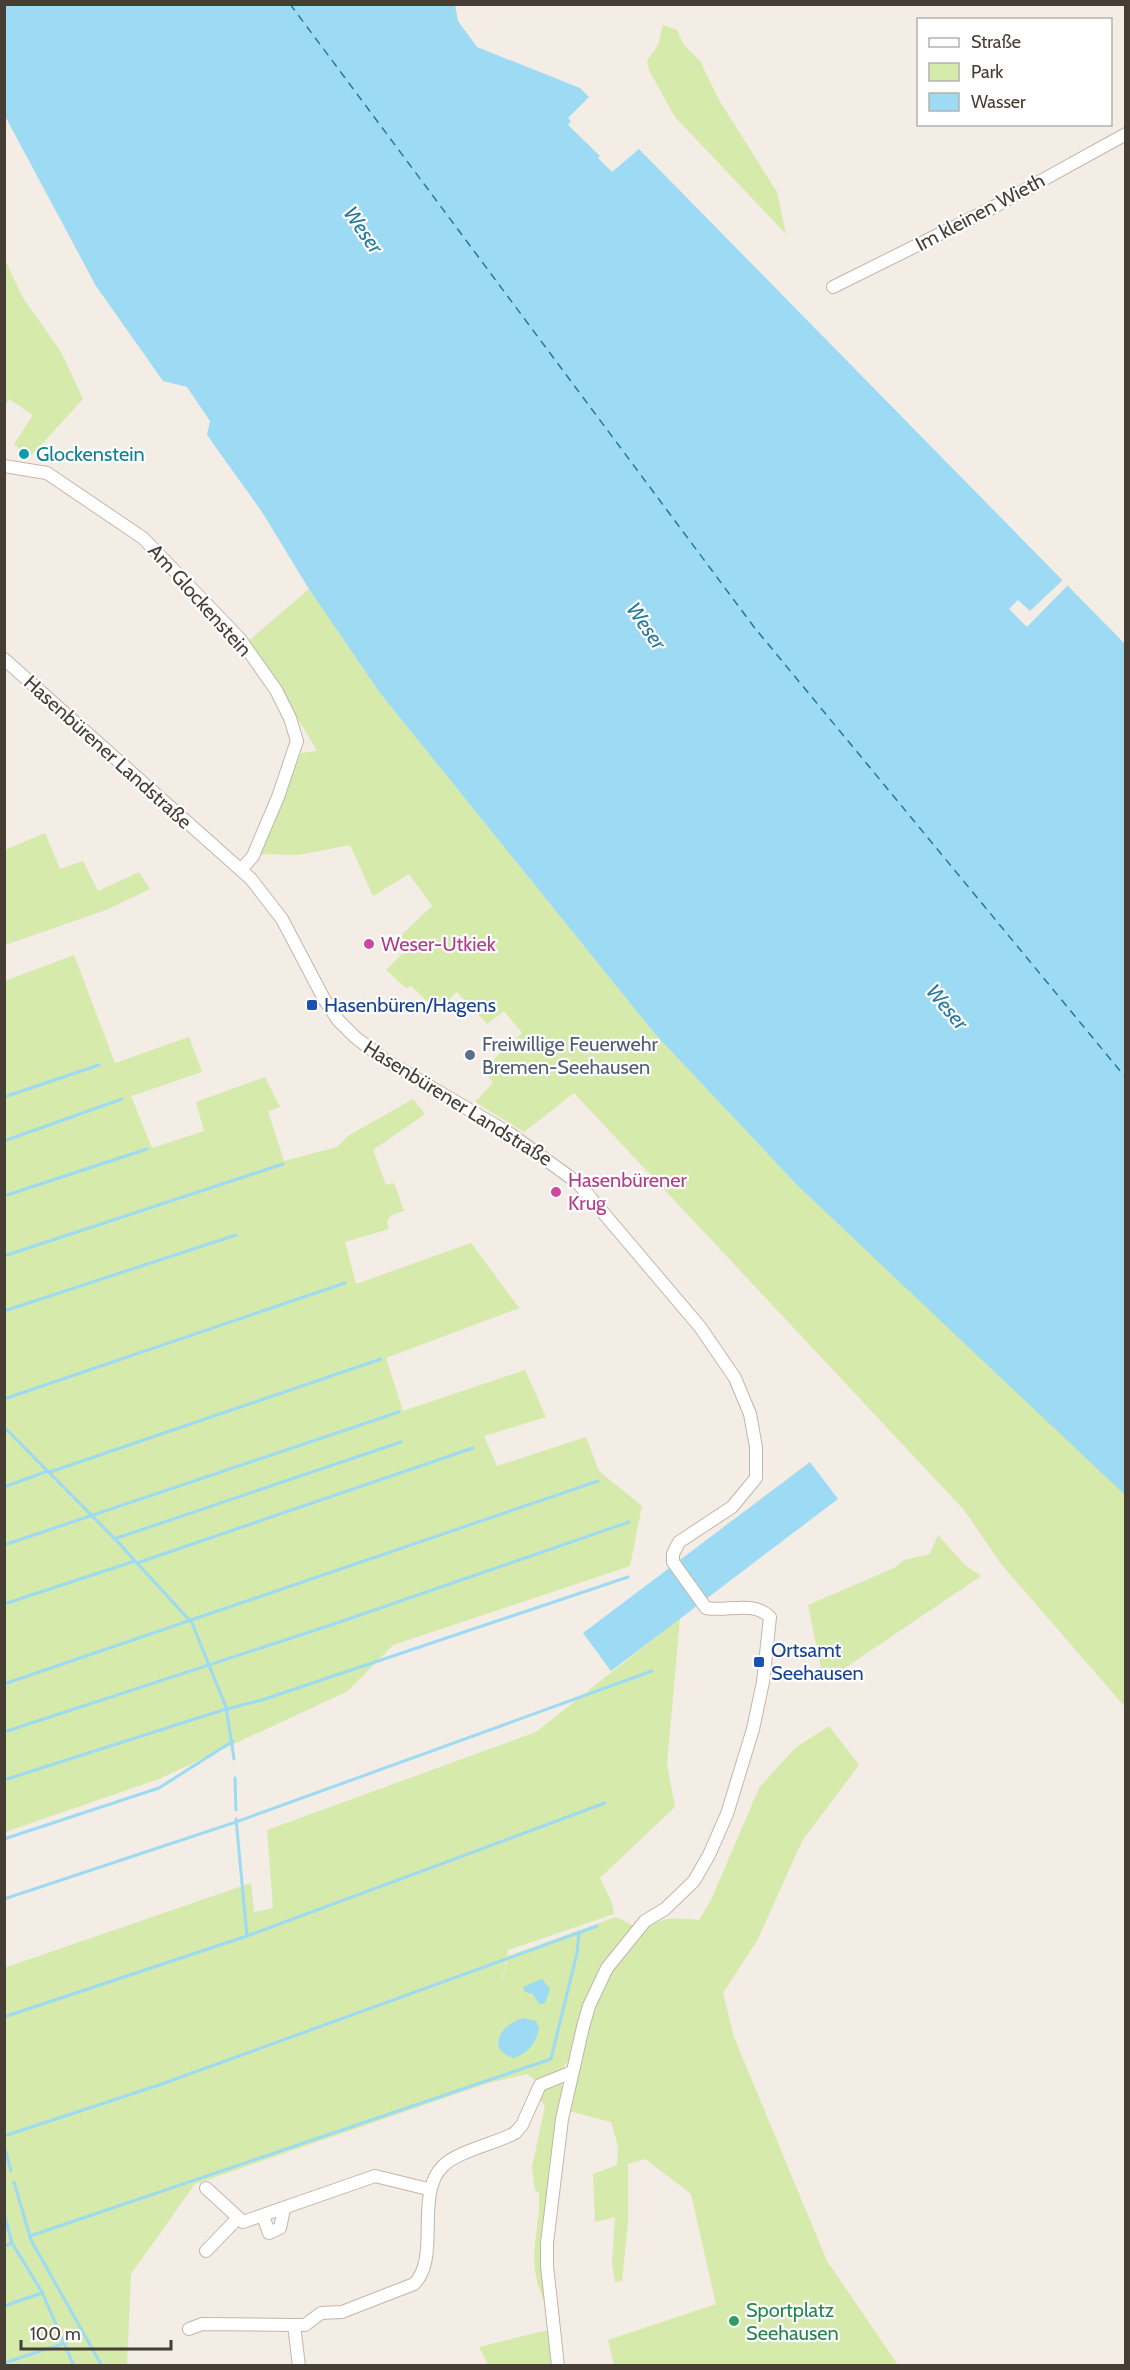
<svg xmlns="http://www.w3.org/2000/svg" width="1130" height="2370" viewBox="0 0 1130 2370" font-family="Cabin,sans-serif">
  <rect width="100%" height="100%" fill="#f3ede5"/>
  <g fill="#d5eaab">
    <polygon points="663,25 677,30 684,45 700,61 719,100 777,192 786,234 675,117 649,70 647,61 658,45"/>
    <polygon points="5,260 23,298 61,352 83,399 29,458 14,444 33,415 9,399 5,406"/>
    <polygon points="309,589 380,693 655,1034 798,1186 1125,1492 1125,1707 1001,1564 964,1510 574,1093 524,1132 475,1102 493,1083 484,1069 522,1033 504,1011 487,1024 457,992 437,1011 411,986 406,988 386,970 407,949 398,938 432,906 409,874 373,896 350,845 298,855 260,854 301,753 317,751 272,675 246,643"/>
    <polygon points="45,833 60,869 83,861 98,891 139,872 150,889 106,910 5,945 5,850"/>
    <polygon points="74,955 115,1063 189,1037 202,1072 131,1096 152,1148 204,1131 196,1102 265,1077 280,1107 268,1111 284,1161 337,1147 348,1136 413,1099 425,1114 373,1150 386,1185 394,1183 404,1211 391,1215 387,1221 389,1229 345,1242 356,1284 471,1243 519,1308 386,1358 403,1411 525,1370 546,1417 484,1436 497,1466 586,1437 599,1471 642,1506 630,1566 393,1645 348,1691 159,1779 5,1832 5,981"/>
    <polygon points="938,1535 965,1565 981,1576 824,1682 808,1605 894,1568 904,1560 930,1554"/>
    <polygon points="680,1618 667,1764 675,1807 600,1878 612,1903 614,1914 508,1950 501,1989 508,1956 616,1917 634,1926 593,1981 578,2024 569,2060 564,2067 537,2082 527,2074 485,2084 195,2184 131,2274 127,2365 5,2365 4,1968 251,1883 254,1912 273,1908 267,1830 536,1732"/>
    <path d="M829,1726L859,1765L802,1841L758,1939L723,1993L734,2037L827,2261L898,2365H614L608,2340L716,2304L691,2194L645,2159L628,2164V2223L622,2281L615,2282L612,2263L615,2217L595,2222L593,2174L617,2165L618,2146L611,2122L569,2111C580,2059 603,1937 663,1920C673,1917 688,1919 699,1920L711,1900L759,1788L795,1748Z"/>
    <path d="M552,2082L561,2084L565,2090L560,2109L549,2304L544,2301C524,2255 541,2236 539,2192L535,2191L532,2167L545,2106L537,2097Z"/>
    <polygon points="548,2330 551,2365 488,2365 479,2347"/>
  </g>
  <g fill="#9ddaf3">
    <polygon points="5,5 455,5 458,21 477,47 580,88 589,97 568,118 571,121 568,125 600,156 598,158 612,172 639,149 1125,644 1125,1495 798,1186 655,1034 380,693 309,589 262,512 207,435 210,421 187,387 163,381 96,286 5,116"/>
    <polygon points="810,1462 838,1499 611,1671 583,1633"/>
    <polygon points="542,1979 550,1989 545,2003 539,2004 533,1994 525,1992 523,1987"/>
    <path d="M524,2018L536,2021L539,2028C535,2045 530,2051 514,2058C484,2049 502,2023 524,2018Z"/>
  </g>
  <polygon fill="#f3ede5" points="1065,578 1070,583 1027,627 1009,609 1018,600 1030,611"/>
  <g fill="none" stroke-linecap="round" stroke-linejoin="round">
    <g stroke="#9ddaf3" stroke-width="3">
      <polyline points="4,1097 99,1065"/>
      <polyline points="4,1141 122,1099"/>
      <polyline points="4,1196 147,1149"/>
      <polyline points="4,1256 283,1164"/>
      <polyline points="4,1311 236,1235"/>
      <polyline points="4,1399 345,1283"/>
      <polyline points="4,1427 116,1540 192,1623 226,1707 234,1759"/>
      <polyline points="50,1472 381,1359"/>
      <polyline points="4,1487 48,1471"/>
      <polyline points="114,1539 401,1442"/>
      <polyline points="4,1545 399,1412"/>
      <polyline points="137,1563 473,1448"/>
      <polyline points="4,1604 135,1561"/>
      <polyline points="4,1684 598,1481"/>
      <polyline points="4,1732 334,1624 629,1522"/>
      <polyline points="235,1778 236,1810"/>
      <polyline points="4,1780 223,1710 262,1700 628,1577"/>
      <polyline points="4,1839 159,1788 233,1741"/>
      <polyline points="4,1899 236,1822 652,1671"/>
      <polyline points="247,1936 605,1803"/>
      <polyline points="4,2017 247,1936 236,1819"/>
      <polyline points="4,2136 159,2085 597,1926"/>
      <polyline points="4,2146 11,2171"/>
      <polyline points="14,2182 31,2240 102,2366"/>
      <polyline points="4,2214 12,2243 42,2292 74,2366"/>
      <polyline points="30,2236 551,2059 577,1953 579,1932"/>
      <polyline points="4,2246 12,2243"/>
      <polyline points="4,2306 42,2293"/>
      <polyline points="4,2363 65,2343"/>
    </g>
    <polyline stroke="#25799d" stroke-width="1.5" stroke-dasharray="8 6" stroke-linecap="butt" points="290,4 754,627 1126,1078"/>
    <g stroke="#c2b6aa" stroke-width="14">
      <g id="minor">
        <polyline points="833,287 990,209 1126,134"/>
        <polyline points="4,466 47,473 143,538 240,639 276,690 290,718 297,741 278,797 253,856 241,870"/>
        <path d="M4,659L251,879L282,919L324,999L338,1020L355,1037L385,1060L512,1135L578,1183L700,1327L735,1378L750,1414L756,1447V1478L732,1507L679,1542L673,1554V1562L706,1608C728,1612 752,1600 770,1617L763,1682L753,1729L727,1814L709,1855L694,1881L665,1909L645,1921L607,1968L589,2006L583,2027L562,2119L547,2243V2266L558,2366"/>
        <polyline points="206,2188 243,2222 375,2176 428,2189"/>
        <polyline points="263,2216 269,2233 280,2228 284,2209"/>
        <polyline points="206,2251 238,2218"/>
        <polyline points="189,2329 202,2324 294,2325"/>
        <path d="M299,2366L294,2325H305L321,2313L342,2312L414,2284C441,2258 414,2194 443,2166C458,2151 494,2144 515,2133L522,2125L540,2085L572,2072"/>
      </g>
    </g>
    <use href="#minor" stroke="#fff" stroke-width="12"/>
  </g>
  <circle fill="#0f9aa8" stroke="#fff" stroke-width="2" cx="24" cy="454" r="6"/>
  <g fill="#d1479c" stroke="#fff" stroke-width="2">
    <circle cx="369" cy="944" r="6"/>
    <circle cx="556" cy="1192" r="6"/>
  </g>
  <g fill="#1a4fb4" stroke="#fff" stroke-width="2">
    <rect x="306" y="999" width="12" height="12" rx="3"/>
    <rect x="753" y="1656" width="12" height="12" rx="3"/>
  </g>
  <circle fill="#5c6f8a" stroke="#fff" stroke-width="2" cx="470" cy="1055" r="6"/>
  <circle fill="#2e9e5b" stroke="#fff" stroke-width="2" cx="734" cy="2321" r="6"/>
  <g text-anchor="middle" stroke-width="4.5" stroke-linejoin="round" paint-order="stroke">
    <g font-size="20" fill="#463d34" stroke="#fff">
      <text transform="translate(980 212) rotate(-28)" y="7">Im kleinen Wieth</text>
      <text transform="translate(200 600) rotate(48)" y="7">Am Glockenstein</text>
      <text transform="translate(108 752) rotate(42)" y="7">Hasenbürener Landstraße</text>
      <text transform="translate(458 1103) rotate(32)" y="7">Hasenbürener Landstraße</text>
    </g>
    <g font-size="20" fill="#0d838f" stroke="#fff" text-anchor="start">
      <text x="36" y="461">Glockenstein</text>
    </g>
    <g font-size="20" fill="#b23c85" stroke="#fff" text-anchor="start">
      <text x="381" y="951">Weser-Utkiek</text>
      <text x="568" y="1187">Hasenbürener<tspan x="568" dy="23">Krug</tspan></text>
    </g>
    <g font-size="20" fill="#164399" stroke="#fff" text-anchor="start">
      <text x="324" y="1012">Hasenbüren/Hagens</text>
      <text x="771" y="1657">Ortsamt<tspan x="771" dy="23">Seehausen</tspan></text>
    </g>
    <g font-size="20" fill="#4e5e75" stroke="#fff" text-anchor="start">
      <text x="482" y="1051">Freiwillige Feuerwehr<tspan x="482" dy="23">Bremen-Seehausen</tspan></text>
    </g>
    <g font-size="20" fill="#27864d" stroke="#fff" text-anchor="start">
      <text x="746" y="2317">Sportplatz<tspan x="746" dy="23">Seehausen</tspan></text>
    </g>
    <g font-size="21" font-style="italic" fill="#25799d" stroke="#fff">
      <text transform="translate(363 230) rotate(55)" y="7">Weser</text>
      <text transform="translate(646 626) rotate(55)" y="7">Weser</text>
      <text transform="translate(947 1007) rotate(50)" y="7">Weser</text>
    </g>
  </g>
  <rect width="1130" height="2370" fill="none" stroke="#463d34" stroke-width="12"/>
  <rect x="917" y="18" width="195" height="108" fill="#ffffff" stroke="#b5b1ae" stroke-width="1.5"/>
  <rect x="929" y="38" width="30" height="9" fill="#ffffff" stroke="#b5b1ae" stroke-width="1.5"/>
  <text x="971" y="48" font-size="18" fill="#463d34">Straße</text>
  <rect x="929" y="63" width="30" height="18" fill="#d5eaab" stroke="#b5b1ae" stroke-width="1.5"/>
  <text x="971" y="78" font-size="18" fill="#463d34">Park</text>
  <rect x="929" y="93" width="30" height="18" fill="#9ddaf3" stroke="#b5b1ae" stroke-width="1.5"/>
  <text x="971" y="108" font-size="18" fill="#463d34">Wasser</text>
  <path d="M21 2340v9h150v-9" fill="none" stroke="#463d34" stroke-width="3"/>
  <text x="30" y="2340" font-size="18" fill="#463d34" stroke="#ffffff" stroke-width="4.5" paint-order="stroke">100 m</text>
</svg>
